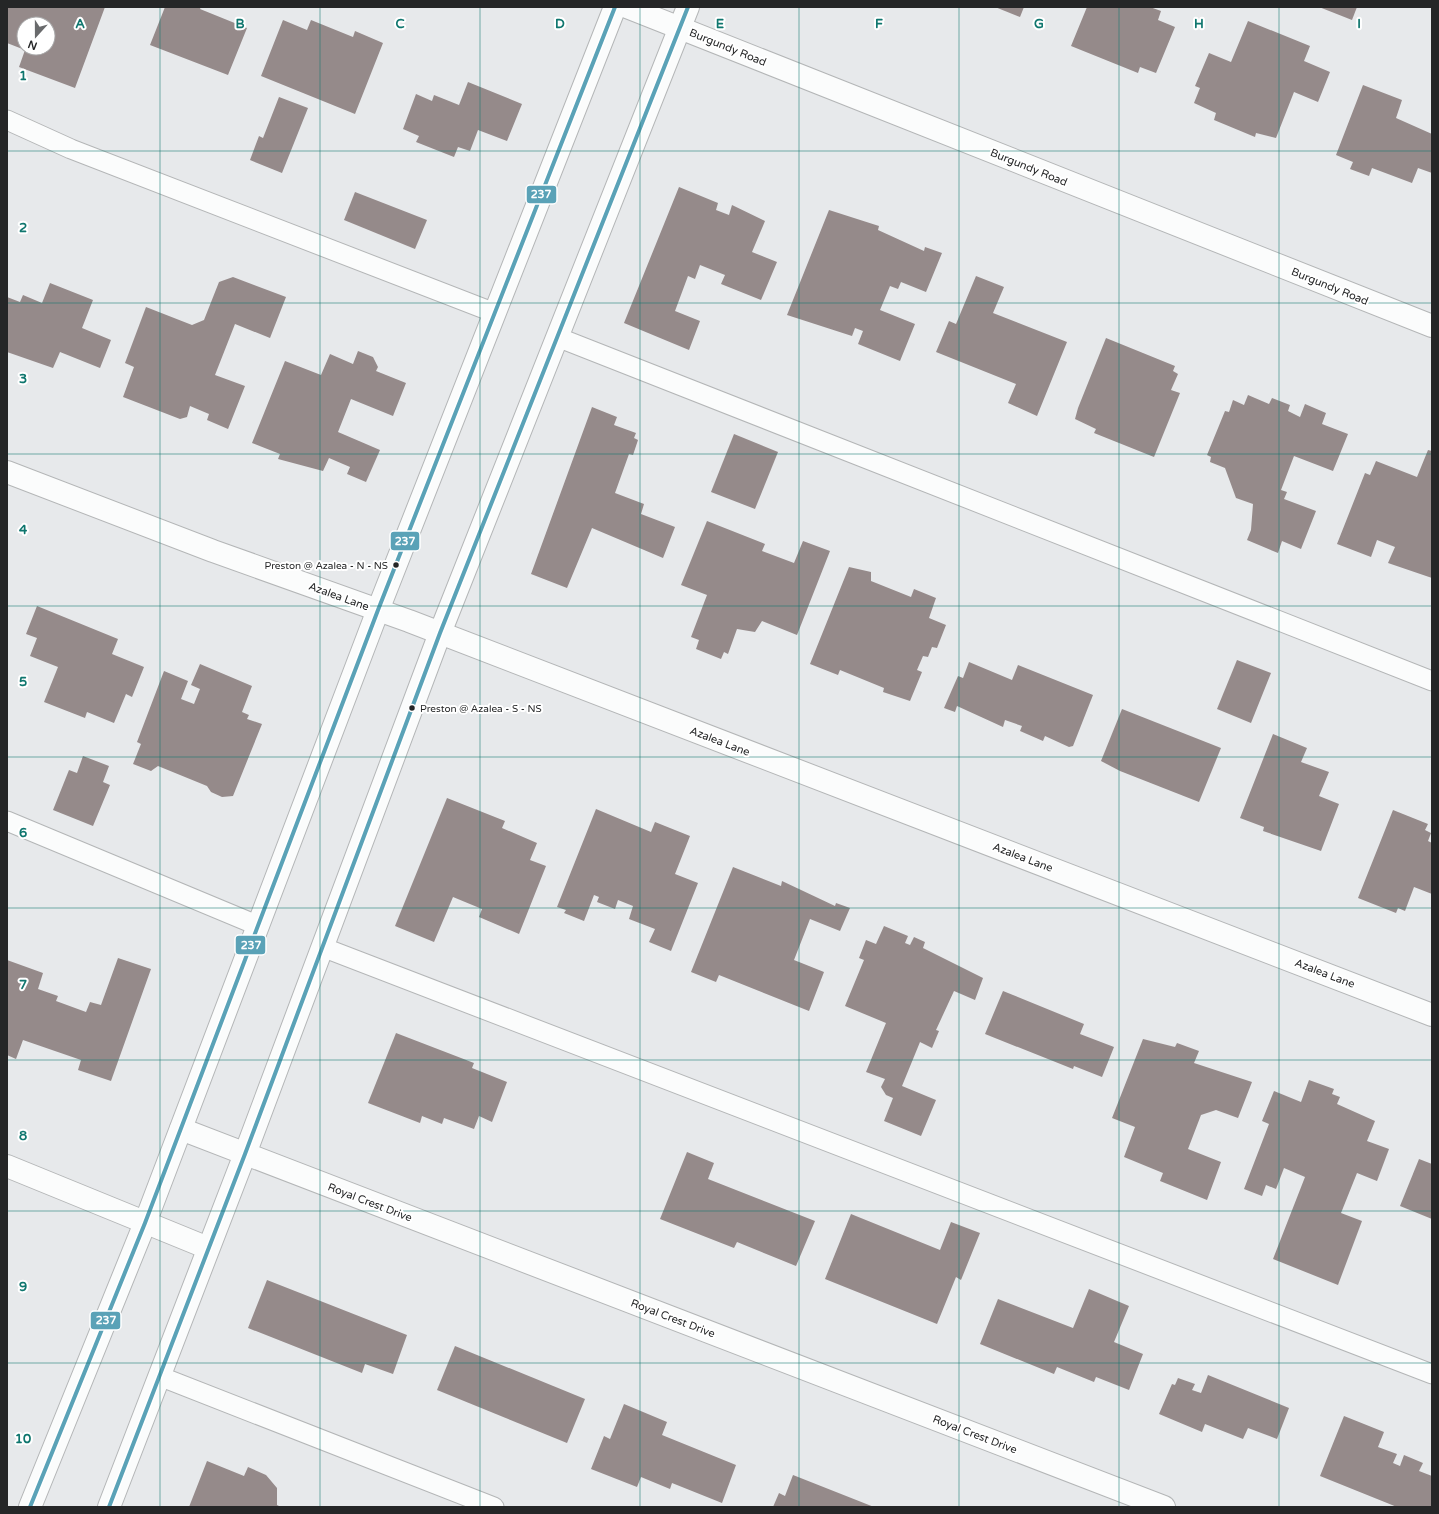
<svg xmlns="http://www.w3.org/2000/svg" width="1439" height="1514" viewBox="0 0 1439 1514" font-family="'Varela Round',sans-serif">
  <rect width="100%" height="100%" fill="#e7e9eb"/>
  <g fill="#958a8a" fill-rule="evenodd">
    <path d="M7,7H105L75,88L19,67L25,50L7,43ZM24,24H48V48H24Z"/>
    <polygon points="165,7 201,7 200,9 247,28 228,75 150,45"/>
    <polygon points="995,7 1024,7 1020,17"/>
    <polygon points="1087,7 1150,7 1161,11 1158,20 1175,27 1156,73 1140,67 1138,73 1071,46"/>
    <polygon points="1319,7 1357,7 1352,20"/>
    <polygon points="283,20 307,30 311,20 353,37 355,31 383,43 355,114 261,76"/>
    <polygon points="1248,21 1310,46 1304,61 1330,72 1318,102 1294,92 1276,138 1256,133 1255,137 1214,120 1216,113 1194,103 1200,88 1195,86 1209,53 1231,62"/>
    <polygon points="468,82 522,104 507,141 478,130 470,151 458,147 454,157 416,142 419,136 403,129 416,94 432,101 434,95 459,105"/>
    <polygon points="1363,85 1402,100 1396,118 1432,134 1432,173 1418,168 1412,183 1372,168 1369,176 1350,169 1353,162 1336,155"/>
    <polygon points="279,97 308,108 282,173 250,160 259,136 263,138"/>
    <polygon points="679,187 718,203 716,210 729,215 732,205 765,221 752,252 777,262 761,300 721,284 725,275 700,265 695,279 688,276 675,311 700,321 689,350 624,323"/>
    <polygon points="355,192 427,220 415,249 344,220"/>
    <polygon points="829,210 879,226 878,230 924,251 925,247 942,253 926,292 901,282 898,289 890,286 880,310 915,324 900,361 858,344 863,331 855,328 852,336 787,315"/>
    <polygon points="976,276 1004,287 993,313 1067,342 1037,416 1008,403 1016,384 936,352 949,321 956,324"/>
    <polygon points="233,277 286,297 270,338 235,324 215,375 245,386 228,429 207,420 209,414 190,406 187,417 180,419 123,397 134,367 125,363 146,307 192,325 204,320 219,282"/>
    <polygon points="50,283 93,300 82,328 111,340 100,368 60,352 53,368 7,352 7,297 20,302 23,295 42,303"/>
    <polygon points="1106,338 1175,366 1173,371 1178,374 1171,390 1180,393 1154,457 1094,433 1096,429 1075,419 1078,408"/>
    <polygon points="358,351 373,357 378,367 376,371 406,383 393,416 351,399 338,432 380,450 366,482 347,474 350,467 329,458 323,471 278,459 280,454 252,443 285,361 321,375 330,354 353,364"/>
    <polygon points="1248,395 1269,404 1272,398 1290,405 1288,411 1300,417 1305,404 1326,413 1322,424 1348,434 1333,471 1294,456 1281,490 1287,492 1284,499 1316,511 1301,549 1282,541 1278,553 1247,540 1251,530 1253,504 1236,498 1225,468 1210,462 1211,457 1207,455 1225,411 1229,412 1233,400 1244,405"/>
    <polygon points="592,407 617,417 614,425 636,433 634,438 638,440 633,455 629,454 615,493 644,504 641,514 675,527 663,558 592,528 567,588 531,574"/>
    <polygon points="734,434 778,452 755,509 711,492"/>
    <polygon points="1428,450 1432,451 1432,578 1388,563 1395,547 1377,540 1371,557 1337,544 1365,473 1370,475 1376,461 1417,477"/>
    <polygon points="707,521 765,544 762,551 794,563 803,541 830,551 797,635 762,621 755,632 737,629 728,654 724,652 721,659 696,649 699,640 691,637 707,595 681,585"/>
    <polygon points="849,567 871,572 871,581 911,597 914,589 936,598 929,618 946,625 937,648 932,647 928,657 923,656 917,670 922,672 910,701 883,692 884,688 840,670 838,675 810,664"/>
    <polygon points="37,606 118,639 112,654 144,667 132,697 126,694 114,723 87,712 85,718 44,702 58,667 30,656 37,638 26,634"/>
    <polygon points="1237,660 1271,673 1251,723 1217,709"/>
    <polygon points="969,662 1012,680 1018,665 1093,695 1073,746 1069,747 1045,736 1043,741 1020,731 1022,726 1005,720 1003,727 957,706 955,712 944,708 958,676 963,678"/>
    <polygon points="200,664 252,686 242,712 249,715 247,719 262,724 233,796 222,797 211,792 207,786 158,766 151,771 133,764 141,744 137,742 164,671 188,681 181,699 194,704 200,689 191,685"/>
    <polygon points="1122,709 1221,748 1199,802 1120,771 1101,761"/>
    <polygon points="1273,734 1307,748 1301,762 1329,772 1319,796 1339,804 1321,851 1263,831 1264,827 1240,818"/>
    <polygon points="83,756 109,766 103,782 110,785 93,826 53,810 69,770 77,773"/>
    <polygon points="447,798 505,821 502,828 537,843 530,860 546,866 519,934 479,917 482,909 453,897 434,942 395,926"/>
    <polygon points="596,809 651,832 655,822 690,836 675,874 698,883 671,951 649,942 655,929 629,919 633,906 618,900 615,909 597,902 599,897 594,895 584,921 564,913 566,910 557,907"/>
    <polygon points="1393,810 1428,824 1425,830 1431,833 1428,841 1432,843 1432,894 1414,887 1405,911 1398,908 1396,913 1358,898"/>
    <polygon points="733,867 781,886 782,881 835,906 836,903 850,908 840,931 810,919 794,960 824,972 809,1011 719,975 716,982 691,972"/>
    <polygon points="884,926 908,936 905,943 910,945 914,937 925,942 923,948 983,978 975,1000 954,991 936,1030 939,1031 932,1048 920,1042 902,1086 936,1100 921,1136 884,1121 893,1098 886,1095 881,1087 885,1079 866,1072 886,1023 845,1006 864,960 859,958 866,940 876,944"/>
    <polygon points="118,958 151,969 111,1081 78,1070 81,1060 23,1040 16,1059 7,1055 7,960 43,973 38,989 58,996 56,1001 86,1012 90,1002 101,1005"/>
    <polygon points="1003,991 1084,1024 1080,1034 1114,1047 1102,1077 1074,1066 1073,1069 985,1034"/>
    <polygon points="396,1033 474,1063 472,1068 507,1082 492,1122 479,1116 474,1129 444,1118 442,1124 422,1116 420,1123 368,1103"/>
    <polygon points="1143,1039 1175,1047 1177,1043 1199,1051 1194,1063 1252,1082 1238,1118 1216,1110 1201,1115 1188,1149 1221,1162 1207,1200 1160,1181 1163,1173 1124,1157 1135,1127 1112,1118"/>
    <polygon points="1309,1080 1334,1089 1332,1094 1340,1097 1337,1104 1375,1121 1367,1141 1389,1149 1377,1181 1357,1173 1341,1213 1362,1221 1338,1285 1273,1259 1305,1177 1284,1168 1276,1189 1266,1185 1262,1196 1244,1189 1269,1124 1262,1121 1274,1091 1301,1102"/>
    <polygon points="687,1152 714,1163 708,1179 815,1221 796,1266 737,1242 734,1248 660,1219"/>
    <polygon points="1419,1159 1432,1164 1432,1219 1400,1206"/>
    <polygon points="851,1214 940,1250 951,1222 980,1233 961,1280 956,1277 937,1324 825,1279"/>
    <polygon points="267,1280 407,1335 393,1374 365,1364 362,1373 248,1328"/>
    <polygon points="1089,1289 1129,1306 1114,1342 1143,1354 1129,1390 1096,1377 1094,1382 1057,1367 1054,1374 980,1344 998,1299 1073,1328"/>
    <polygon points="455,1346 585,1399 567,1443 437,1390"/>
    <polygon points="1208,1375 1289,1408 1277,1439 1248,1428 1243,1439 1205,1424 1202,1432 1159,1414 1172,1384 1175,1385 1178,1378 1195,1384 1192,1390 1201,1393"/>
    <polygon points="624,1404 667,1422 662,1435 736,1465 722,1503 672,1483 670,1489 641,1477 637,1487 591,1469 604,1436 610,1439"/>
    <polygon points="1344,1416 1384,1432 1378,1447 1397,1454 1393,1463 1400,1466 1404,1455 1423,1463 1419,1471 1432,1476 1432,1507 1397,1507 1320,1476"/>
    <polygon points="207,1461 244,1476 248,1467 266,1475 277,1488 277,1505 281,1507 189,1507"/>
    <polygon points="793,1475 874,1507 773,1507 779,1493 785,1496"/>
  </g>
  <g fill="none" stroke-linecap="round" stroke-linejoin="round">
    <g stroke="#b4b6b7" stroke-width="21">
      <g id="service">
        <polyline points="7,120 71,149 495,313"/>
        <polyline points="557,337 1432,681"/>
        <polyline points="7,821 259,926"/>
        <polyline points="322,947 1432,1374"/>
        <polyline points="159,1376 494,1507"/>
      </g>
    </g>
    <g stroke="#b4b6b7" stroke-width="24">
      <g id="minor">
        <polyline points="627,7 1432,326"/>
        <polyline points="7,472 213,551 409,621 1432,1015"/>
        <polyline points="181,1129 1164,1507"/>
        <polyline points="7,1166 208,1248"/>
      </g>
    </g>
    <g stroke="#b4b6b7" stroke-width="24">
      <g id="primary">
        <polyline points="30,1507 145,1223 378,610 615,7"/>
        <polyline points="109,1507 245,1154 440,633 688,7"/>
      </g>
    </g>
    <use href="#service" stroke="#fbfcfc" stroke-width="19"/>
    <use href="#minor" stroke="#fbfcfc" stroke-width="22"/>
    <use href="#primary" stroke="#fbfcfc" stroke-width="22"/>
    <g stroke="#fff" stroke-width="7">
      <g id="bus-1">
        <polyline points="30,1507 145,1223 378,610 615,7"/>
        <polyline points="109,1507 245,1154 440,633 688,7"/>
      </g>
    </g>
    <use href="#bus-1" stroke="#5aa2b7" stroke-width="4"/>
  </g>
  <path fill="none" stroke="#0f766e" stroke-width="1" stroke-opacity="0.55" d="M160,7V1507M320,7V1507M480,7V1507M640,7V1507M799,7V1507M959,7V1507M1119,7V1507M1279,7V1507M7,151H1432M7,303H1432M7,454H1432M7,606H1432M7,757H1432M7,908H1432M7,1060H1432M7,1211H1432M7,1363H1432"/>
  <g fill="#252627" stroke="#fff" stroke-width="1.5">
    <circle cx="396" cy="565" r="3.5"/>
    <circle cx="412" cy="708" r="3.5"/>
  </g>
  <g text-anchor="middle" stroke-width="4" stroke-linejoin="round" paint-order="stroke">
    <g font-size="10" fill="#252627" stroke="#fff" text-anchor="end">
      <text x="388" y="569">Preston @ Azalea - N - NS</text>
      <text x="420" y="712" text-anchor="start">Preston @ Azalea - S - NS</text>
    </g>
    <g font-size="11" fill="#252627" stroke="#fff">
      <text transform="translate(728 47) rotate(22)" y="4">Burgundy Road</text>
      <text transform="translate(1029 167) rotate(22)" y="4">Burgundy Road</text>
      <text transform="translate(1330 286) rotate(22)" y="4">Burgundy Road</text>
      <text transform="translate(339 596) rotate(20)" y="4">Azalea Lane</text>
      <text transform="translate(720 741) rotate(21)" y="4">Azalea Lane</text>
      <text transform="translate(1023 857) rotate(21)" y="4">Azalea Lane</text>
      <text transform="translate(1325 973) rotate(21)" y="4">Azalea Lane</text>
      <text transform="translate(370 1202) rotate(21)" y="4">Royal Crest Drive</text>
      <text transform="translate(673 1318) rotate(21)" y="4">Royal Crest Drive</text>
      <text transform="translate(975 1434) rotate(21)" y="4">Royal Crest Drive</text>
    </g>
  </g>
  <g font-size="13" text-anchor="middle" font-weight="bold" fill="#0f766e" stroke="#fff" stroke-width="4" stroke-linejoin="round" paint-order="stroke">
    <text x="80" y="28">A</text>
    <text x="240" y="28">B</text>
    <text x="400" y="28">C</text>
    <text x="560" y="28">D</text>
    <text x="720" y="28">E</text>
    <text x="879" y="28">F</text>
    <text x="1039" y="28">G</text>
    <text x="1199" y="28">H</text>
    <text x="1359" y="28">I</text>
    <text x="23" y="80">1</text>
    <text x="23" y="232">2</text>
    <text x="23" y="383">3</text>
    <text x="23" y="534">4</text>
    <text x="23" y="686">5</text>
    <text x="23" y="837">6</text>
    <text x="23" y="989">7</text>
    <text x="23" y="1140">8</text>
    <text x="23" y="1291">9</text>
    <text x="23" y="1443">10</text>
  </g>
  <g stroke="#fff" stroke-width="1.5">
    <rect x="526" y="185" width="31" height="19" rx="4" fill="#5aa2b7"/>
    <rect x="390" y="531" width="30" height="20" rx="4" fill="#5aa2b7"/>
    <rect x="235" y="935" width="31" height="20" rx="4" fill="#5aa2b7"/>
    <rect x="90" y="1311" width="31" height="19" rx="4" fill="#5aa2b7"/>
  </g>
  <g font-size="11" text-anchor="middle" font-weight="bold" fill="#fff">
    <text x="541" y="198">237</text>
    <text x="405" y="545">237</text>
    <text x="251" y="949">237</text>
    <text x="106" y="1324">237</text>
  </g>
  <rect width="1439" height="1514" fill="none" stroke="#252627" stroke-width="16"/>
  <g transform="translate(36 36) rotate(201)"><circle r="19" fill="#ffffff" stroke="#a8a8a9"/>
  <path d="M0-3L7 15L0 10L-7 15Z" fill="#696a6c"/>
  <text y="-6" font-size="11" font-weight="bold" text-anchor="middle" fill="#252627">N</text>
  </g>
</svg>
